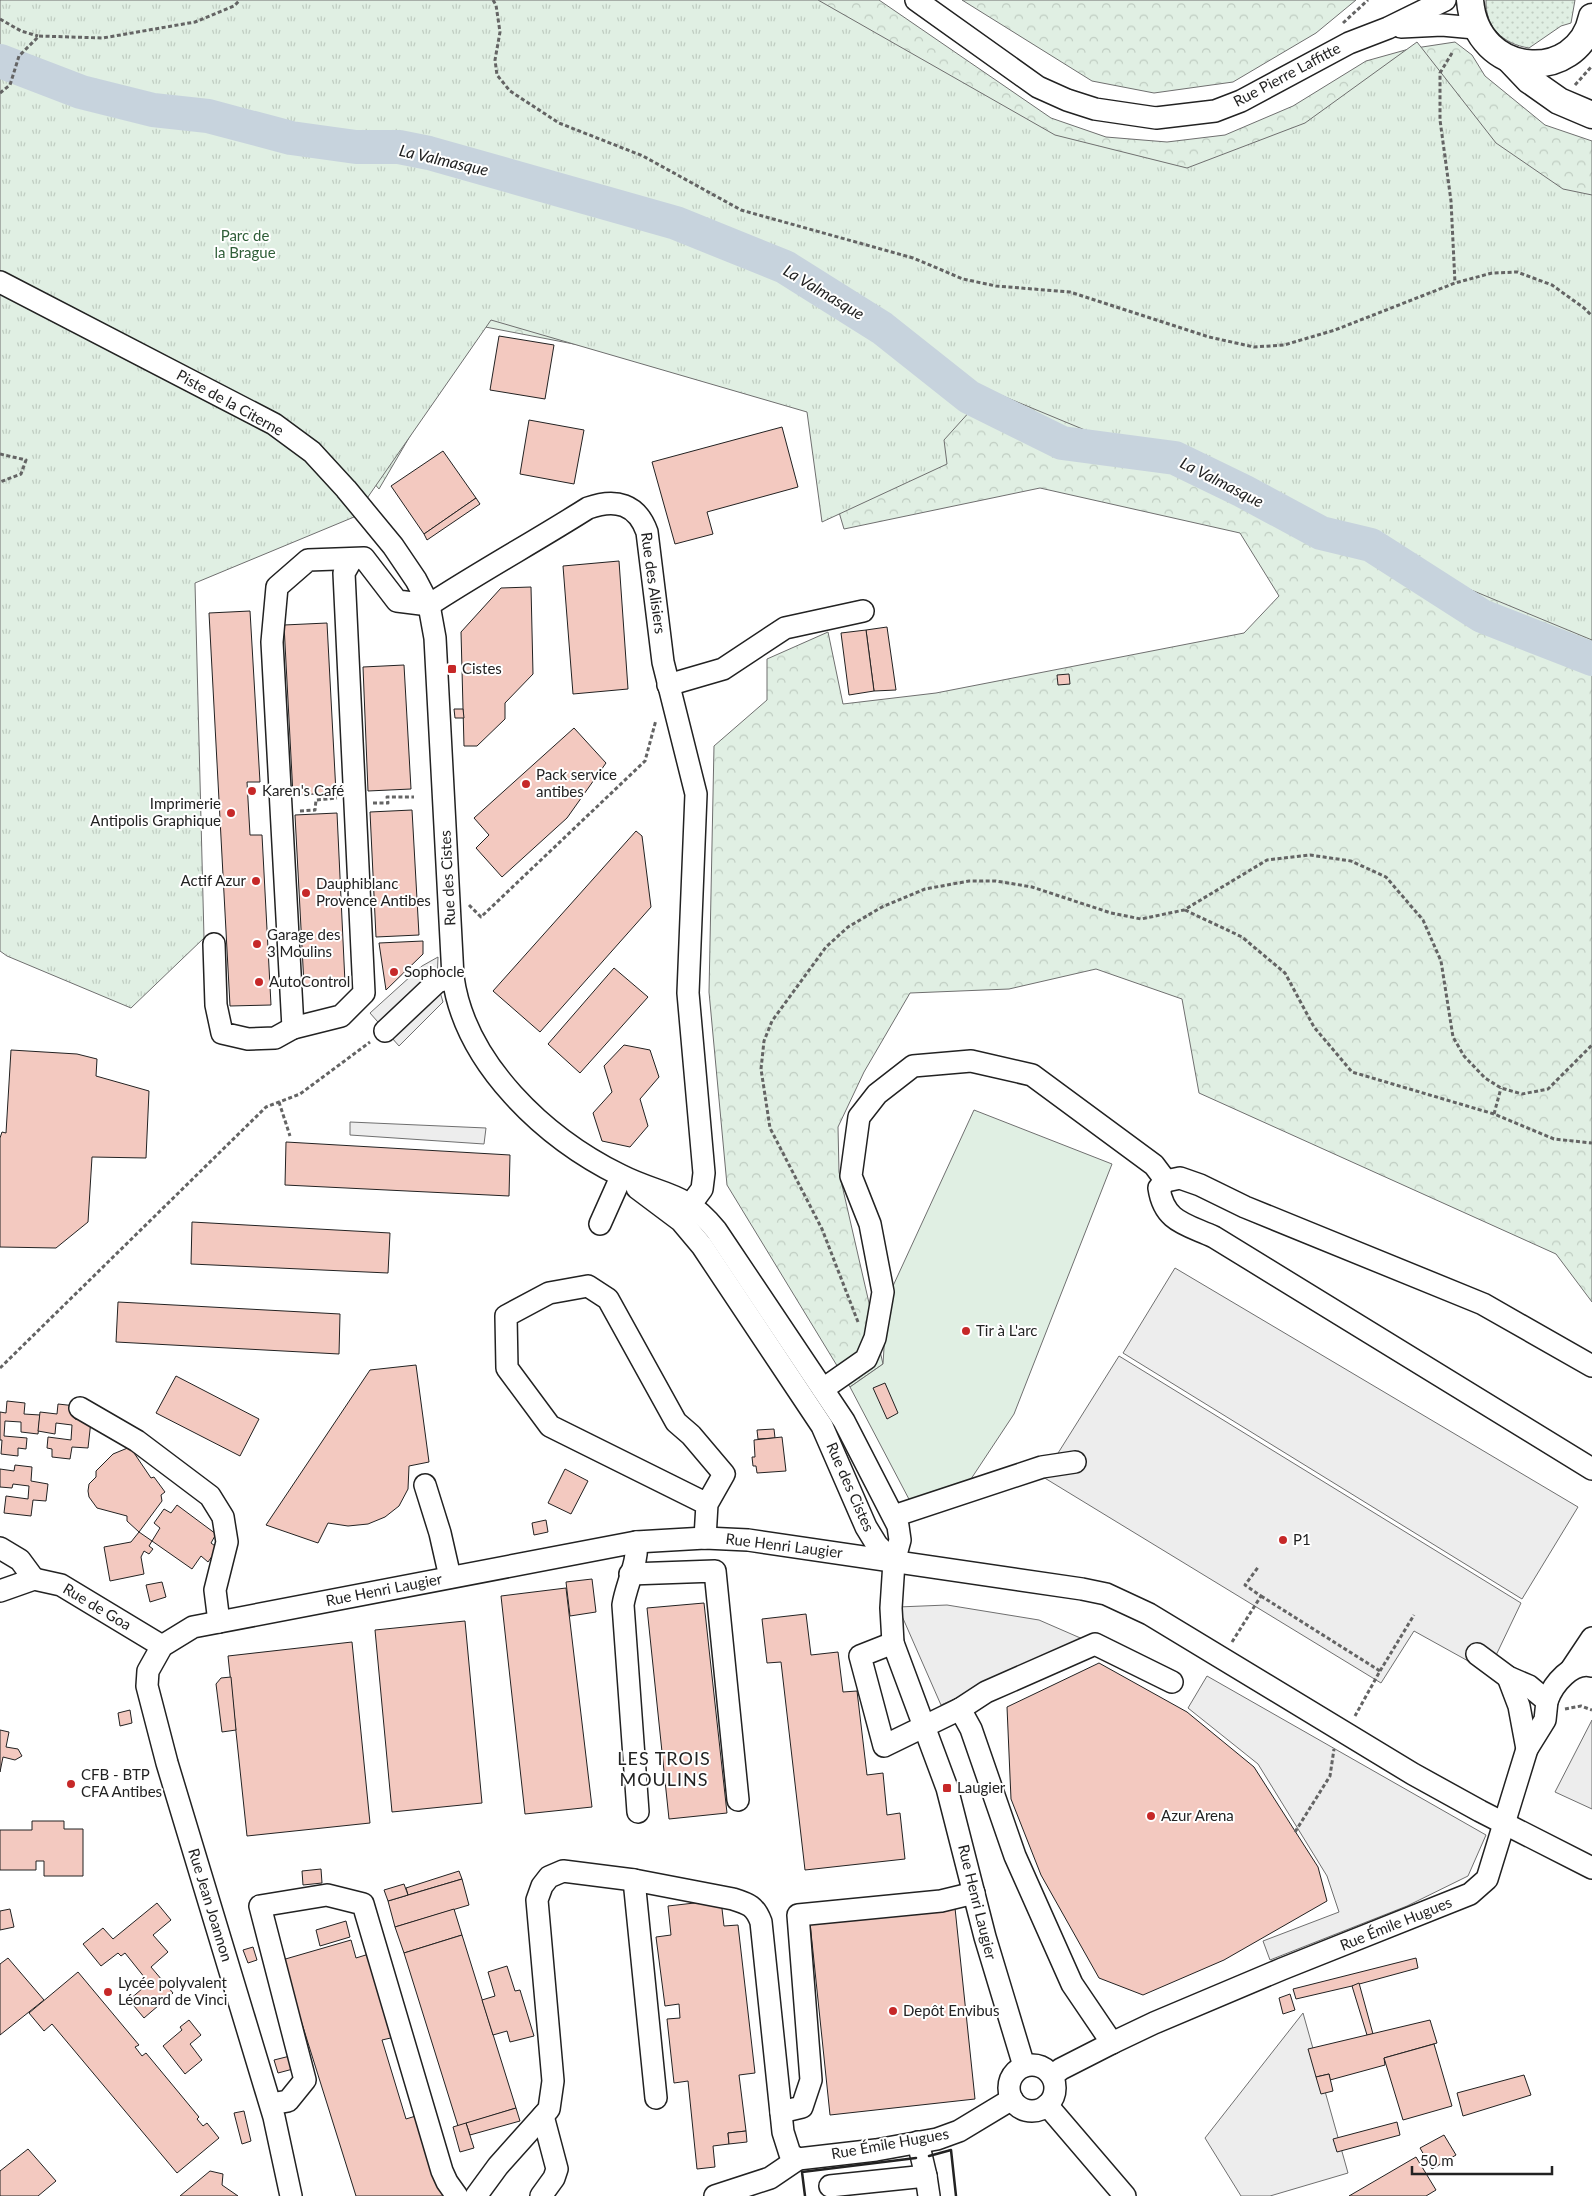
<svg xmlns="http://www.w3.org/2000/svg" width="1592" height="2196" viewBox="0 0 1592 2196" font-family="Lato,sans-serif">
  <defs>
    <pattern id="grass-dots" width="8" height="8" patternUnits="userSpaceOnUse" patternTransform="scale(1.25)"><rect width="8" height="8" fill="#e0efe3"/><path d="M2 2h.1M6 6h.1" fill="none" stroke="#c0cdc2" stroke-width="1.8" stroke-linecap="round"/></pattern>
    <pattern id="forest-crowns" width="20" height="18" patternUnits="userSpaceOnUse" patternTransform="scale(1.25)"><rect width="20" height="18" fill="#e0efe3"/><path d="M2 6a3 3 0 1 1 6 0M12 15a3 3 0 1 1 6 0" fill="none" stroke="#c0cdc2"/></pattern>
    <pattern id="park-tufts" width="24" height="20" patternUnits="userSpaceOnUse" patternTransform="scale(1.25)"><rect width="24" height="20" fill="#e0efe3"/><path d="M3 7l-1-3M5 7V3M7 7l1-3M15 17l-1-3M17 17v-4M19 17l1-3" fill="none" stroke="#c0cdc2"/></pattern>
  </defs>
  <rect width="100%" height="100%" fill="#fff"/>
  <path fill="url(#grass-dots)" stroke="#6f6f6f" d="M1486,0H1575L1571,23L1561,26L1529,48C1503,44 1485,27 1486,0Z"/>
  <g fill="url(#forest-crowns)" stroke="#6f6f6f">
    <polygon points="0,0 879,0 1051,118 1106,137 1167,142 1225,135 1293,106 1366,61 1409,49 1455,42 1472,55 1485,76 1545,125 1592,141 1592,1302 1556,1254 1199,1093 1182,999 1096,969 1009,989 910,993 864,1072 838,1127 839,1172 883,1364 850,1387 727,1185 709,992 714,746 767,700 767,659 828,632 843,704 936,693 1244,633 1279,596 1240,533 1040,488 844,529 802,388 475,325 379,489 335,437"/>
    <polygon points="962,0 1356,0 1316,33 1233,82 1154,93 1092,81"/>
  </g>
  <polygon fill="url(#park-tufts)" stroke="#6f6f6f" points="0,0 818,0 1055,135 1187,168 1305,123 1417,42 1496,143 1563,189 1592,195 1592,640 969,382 981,399 944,440 947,464 822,522 807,412 491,320 354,517 195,583 204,938 131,1008 7,956 0,951"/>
  <polygon fill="#e0efe3" stroke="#6f6f6f" points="974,1110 1112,1164 1014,1414 967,1485 911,1503 850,1387 883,1364 887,1299"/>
  <g fill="#ededed" stroke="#6f6f6f">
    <polygon points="438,957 437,982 443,1002 399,1046 370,1013 422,966"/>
    <polygon points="350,1122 486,1128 484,1144 350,1135"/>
    <polygon points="1175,1268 1578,1507 1522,1599 1123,1353"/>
    <polygon points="1119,1356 1521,1603 1488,1672 1414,1631 1381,1683 1043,1477"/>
    <polygon points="947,1605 1039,1620 1085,1640 941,1705 898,1607"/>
    <polygon points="1207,1676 1486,1835 1468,1876 1407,1906 1270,1960 1263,1941 1339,1912 1327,1876 1258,1764 1188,1708"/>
    <polygon points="1592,1720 1592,1809 1555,1792"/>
    <polygon points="1303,2013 1348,2173 1270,2196 1241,2196 1205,2138"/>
  </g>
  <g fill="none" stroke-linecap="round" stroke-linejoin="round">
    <polyline stroke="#c7d3dd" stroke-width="34" points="0,61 81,92 153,110 208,116 291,138 356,147 399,147 429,153 676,223 785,267 882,328 969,397 1062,443 1175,458 1243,491 1321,533 1371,545 1482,616 1592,659"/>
  </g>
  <g fill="#f3c9c0" stroke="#222">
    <polygon points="499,336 554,345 545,399 490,390"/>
    <polygon points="529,420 584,430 574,484 520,474"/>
    <polygon points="782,427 798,487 707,512 713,534 675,544 652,462"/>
    <polygon points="443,451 476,498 424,534 391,486"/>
    <polygon points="476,498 480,504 427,540 424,534"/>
    <polygon points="619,561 628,689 573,694 563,566"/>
    <polygon points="531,587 533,674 505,703 505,719 477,746 464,746 461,632 501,588"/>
    <polygon points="250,611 260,782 247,782 250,835 262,835 271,1005 230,1006 209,613"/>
    <polygon points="327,623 336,793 293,795 284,625"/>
    <polygon points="887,627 896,690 874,691 866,630"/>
    <polygon points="866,630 874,691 849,695 841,633"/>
    <polygon points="404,665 411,789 368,791 363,667"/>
    <polygon points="1069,674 1070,684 1058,685 1057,675"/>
    <polygon points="454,709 463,709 464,718 455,718"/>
    <polygon points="574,728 606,763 567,818 502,877 476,848 489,835 474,818"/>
    <polygon points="412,810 419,935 376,937 370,812"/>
    <polygon points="337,813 345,983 304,985 295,815"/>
    <polygon points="636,831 642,836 651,907 540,1032 493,991"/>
    <polygon points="423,941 423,954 386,990 379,943"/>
    <polygon points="614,968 648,997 580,1073 548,1044"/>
    <polygon points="624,1045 650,1050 659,1077 640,1099 648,1126 630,1147 602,1141 593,1113 612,1092 604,1066"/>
    <polygon points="11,1050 77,1054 97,1059 96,1076 149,1091 146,1158 92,1157 88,1222 56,1248 0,1247 0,1138 2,1132 6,1133"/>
    <polygon points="286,1142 510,1155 509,1196 285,1185"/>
    <polygon points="192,1222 390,1233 388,1273 191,1264"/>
    <polygon points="118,1302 340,1314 339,1354 116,1342"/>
    <polygon points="416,1365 429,1462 409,1466 408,1489 399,1506 385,1517 368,1524 348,1526 328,1523 318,1543 266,1525 370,1370"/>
    <polygon points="176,1376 259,1419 240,1456 156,1413"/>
    <polygon points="885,1383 898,1413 887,1419 873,1388"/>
    <polygon points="7,1401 25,1403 24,1414 40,1415 38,1434 21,1432 21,1422 5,1421 4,1436 27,1438 26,1449 18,1448 18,1456 1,1454 2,1440 0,1440 0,1412 6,1413"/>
    <polygon points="58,1404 76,1406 75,1419 91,1421 88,1448 72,1447 70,1459 52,1457 52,1449 47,1448 48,1437 71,1440 72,1425 56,1423 55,1434 38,1431 40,1412 57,1414"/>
    <polygon points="774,1429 775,1438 758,1439 757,1430"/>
    <polygon points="782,1437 786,1471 757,1473 756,1466 753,1466 752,1457 755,1457 754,1440"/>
    <polygon points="130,1447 151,1478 154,1477 165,1492 161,1495 162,1501 139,1532 127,1521 127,1516 97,1508 89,1497 88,1491 89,1484 96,1477 96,1471 113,1454"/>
    <polygon points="15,1465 32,1467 31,1481 48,1484 46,1501 33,1500 31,1516 4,1513 6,1496 28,1499 29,1486 13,1484 12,1488 0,1487 0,1469 14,1471"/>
    <polygon points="565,1469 588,1481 571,1514 548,1503"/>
    <polygon points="177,1505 216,1534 211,1543 218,1548 208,1562 201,1556 192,1569 152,1541 160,1528 154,1523 164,1509 171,1513"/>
    <polygon points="546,1520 548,1532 534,1535 532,1523"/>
    <polygon points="139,1532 152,1541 149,1546 153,1549 149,1554 144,1551 141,1557 144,1574 110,1581 104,1547 131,1542"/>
    <polygon points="592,1579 596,1612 570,1616 566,1582"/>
    <polygon points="162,1582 166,1597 150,1602 146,1585"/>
    <polygon points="566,1588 592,1807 525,1814 501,1596"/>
    <polygon points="704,1603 727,1813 669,1819 647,1608"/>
    <polygon points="806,1614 811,1655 838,1652 843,1692 857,1691 867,1775 883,1773 887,1815 900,1813 905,1859 805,1870 781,1662 767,1663 762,1619"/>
    <polygon points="465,1621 482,1803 392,1812 375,1630"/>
    <polygon points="352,1642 370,1823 247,1836 228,1656"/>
    <polygon points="1099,1663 1187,1712 1254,1767 1318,1867 1327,1901 1224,1960 1143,1995 1099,1978 1041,1875 1011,1799 1007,1707"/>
    <polygon points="231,1677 236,1730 222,1732 216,1684 221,1678"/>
    <polygon points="130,1710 132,1723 120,1726 118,1713"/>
    <polygon points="0,1730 9,1732 6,1747 18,1749 22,1756 15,1760 3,1757 0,1772"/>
    <polygon points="32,1821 64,1821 64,1829 83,1829 83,1876 44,1876 44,1861 36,1861 36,1870 0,1870 0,1830 32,1830"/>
    <polygon points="321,1869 322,1883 303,1885 302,1871"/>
    <polygon points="459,1871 462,1879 408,1895 406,1888"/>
    <polygon points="462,1879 469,1905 395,1927 388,1901"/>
    <polygon points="404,1884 408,1895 388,1901 384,1890"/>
    <polygon points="721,1900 724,1926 738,1925 755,2073 739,2075 746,2131 728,2133 729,2144 713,2146 715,2167 697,2169 688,2081 674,2083 667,2019 680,2018 679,2004 665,2006 656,1937 671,1935 668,1906"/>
    <polygon points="157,1903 171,1920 153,1935 168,1952 151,1967 173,1993 144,2018 129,2000 143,1988 139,1982 145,1978 125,1953 121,1956 118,1953 101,1966 83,1944 103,1928 113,1939"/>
    <polygon points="955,1908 975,2099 830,2115 810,1923"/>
    <polygon points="10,1909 14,1927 0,1930 0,1911"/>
    <polygon points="454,1909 462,1935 404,1953 395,1927"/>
    <polygon points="346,1921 350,1937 320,1946 316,1930"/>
    <polygon points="462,1935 516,2108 458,2126 404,1953"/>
    <polygon points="351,1940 356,1958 369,1954 395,2037 382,2040 406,2119 419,2115 444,2196 356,2196 282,1960"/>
    <polygon points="253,1947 257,1960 248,1963 243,1950"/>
    <polygon points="8,1958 44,2000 0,2035 0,1964"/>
    <polygon points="1416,1958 1418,1968 1352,1986 1296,1999 1293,1989"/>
    <polygon points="507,1966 515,1991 520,1990 534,2036 510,2042 507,2031 493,2035 482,2000 495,1996 488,1972"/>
    <polygon points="78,1972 139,2045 135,2047 142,2056 146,2053 199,2117 197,2119 203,2126 207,2123 219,2138 177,2173 52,2024 44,2031 29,2013"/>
    <polygon points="1359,1983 1373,2034 1367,2035 1352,1986"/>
    <polygon points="1290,1994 1295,2010 1283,2014 1279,1998"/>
    <polygon points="189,2020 201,2035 190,2044 202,2060 185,2074 163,2046 182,2030 180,2027"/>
    <polygon points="1430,2020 1437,2043 1384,2058 1385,2065 1330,2080 1329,2074 1316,2077 1308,2049"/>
    <polygon points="1434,2044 1452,2106 1403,2120 1384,2058"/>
    <polygon points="290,2056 293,2069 278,2073 274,2060"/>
    <polygon points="1329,2074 1333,2091 1321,2094 1316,2077"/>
    <polygon points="1524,2075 1531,2095 1463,2116 1457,2093"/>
    <polygon points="516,2108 520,2121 470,2135 466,2123"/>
    <polygon points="244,2111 251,2141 242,2144 234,2113"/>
    <polygon points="1397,2122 1400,2135 1337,2152 1333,2139"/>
    <polygon points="466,2123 474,2148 460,2152 453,2127"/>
    <polygon points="746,2131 747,2142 729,2144 728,2133"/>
    <polygon points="1444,2135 1456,2155 1432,2169 1420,2148"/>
    <polygon points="28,2149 56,2181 38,2196 0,2196 0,2171"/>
    <polygon points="1416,2157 1436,2190 1426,2196 1349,2196"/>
    <polygon points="210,2171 223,2174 222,2185 238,2196 180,2196"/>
  </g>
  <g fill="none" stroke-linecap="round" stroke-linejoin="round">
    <g stroke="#222" stroke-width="24">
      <g id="minor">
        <polyline points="916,0 1038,87 1067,100 1095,109 1156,118 1215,111 1241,101 1349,43 1388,28 1445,0"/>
        <polyline points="1401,27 1442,25 1475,28"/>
        <path d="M0,282L274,424L312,452L346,489L393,546L416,580L429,605L435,638L453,977C465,1064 545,1138 620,1175C661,1196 684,1190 716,1230L844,1421L898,1526L900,1540L894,1562L891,1608L893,1643L947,1788L985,1937L1024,2066"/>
        <path d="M429,605C481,571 536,541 588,508C616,498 637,504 647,532L663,662L696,794L688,993L704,1173L702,1189L691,1204"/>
        <polyline points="668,685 723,669 785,628 863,611"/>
        <polyline points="214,944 216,1005 222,1033 248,1039 275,1038 293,1028 272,642 277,587 308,560 364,558 397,601 429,605"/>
        <polyline points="293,1028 341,1016 364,993 344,573 352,559"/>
        <polyline points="385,1031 437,982 453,977"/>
        <polyline points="637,1188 681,1221 702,1246 822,1426 866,1527 877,1545 894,1562"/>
        <polyline points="600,1224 621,1177"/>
        <path d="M1592,1366L1483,1304L1245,1207L1200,1185L1180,1178L1166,1181L1159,1188C1164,1222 1186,1224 1214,1237L1592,1469"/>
        <polyline points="823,1389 866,1359 875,1338 883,1292 870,1224 851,1176 859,1117 877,1094 913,1066 971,1061 1032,1075 1154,1165 1166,1181"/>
        <polyline points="80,1408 137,1441 210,1496 223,1517 227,1542 215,1590 219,1622"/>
        <polyline points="425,1485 440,1533 450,1577"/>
        <polyline points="894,1516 1042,1467 1075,1462"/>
        <polyline points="705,1538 707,1504 550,1426 507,1368 506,1316 549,1293 588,1286 608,1299 676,1422 691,1435 724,1474 707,1504"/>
        <path d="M636,1542C639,1561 626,1585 623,1605L638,1812"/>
        <polyline points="0,1548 20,1560 34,1579"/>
        <polyline points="630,1574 715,1571 738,1800"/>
        <polyline points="0,1591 34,1579 61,1585 162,1646"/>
        <polyline points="893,1643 860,1656 884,1746 960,1709 986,1692 1095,1644 1172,1682"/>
        <polyline points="1572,1668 1592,1638"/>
        <polyline points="1508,1677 1519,1706 1527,1749"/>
        <path d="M1547,1701C1553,1684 1572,1661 1592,1666"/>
        <polyline points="960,1709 971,1729 1015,1856 1072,1984 1112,2043"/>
        <polyline points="634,1880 656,2098"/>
        <circle cx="1032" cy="2088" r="23"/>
        <polyline points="1052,2076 1061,2069 1112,2043 1154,2023 1282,1969 1470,1894 1487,1879 1527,1749 1545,1720 1547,1701 1529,1686 1508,1677 1477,1654"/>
        <polyline points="271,2104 288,2101 305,2080 260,1906 327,1895 363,1904 442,2171 447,2182 457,2196"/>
        <polyline points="1047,2105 1125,2196"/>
        <polyline points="781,2112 802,2107 811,2080 798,1915 941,1901 974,1893"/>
        <polyline points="918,2142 926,2176 929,2196"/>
        <polyline points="830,2186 926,2176"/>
        <polyline points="291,2196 274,2117 167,1763 147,1686 148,1671 162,1646 193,1627 636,1542 705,1538 748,1540 1082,1589 1106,1594 1149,1614 1413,1774 1480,1811 1592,1868"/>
        <path d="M476,2196L498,2166L549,2109L553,2081L537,1900L542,1886L549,1877L563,1871L634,1880L733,1899C749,1904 755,1906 761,1922L783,2132L790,2154L798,2159L876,2150L937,2139L959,2131L1012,2099"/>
        <polyline points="541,2196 554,2178 557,2169 543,2116"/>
        <polyline points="715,2196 770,2178 798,2159"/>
      </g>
    </g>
    <g stroke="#222" stroke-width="29">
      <g id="major">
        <path d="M1470,0C1476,79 1578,84 1592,17"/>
        <polyline points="1510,60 1529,80 1559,101 1592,115"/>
      </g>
    </g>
    <g stroke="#646464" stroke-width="3" stroke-dasharray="4 2.5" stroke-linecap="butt">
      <polyline points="493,0 496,5 500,32 495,60 497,75 510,91 559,123 643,156 741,210 913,258 963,279 996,286 1070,292 1209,337 1254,347 1284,345 1335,330 1455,283 1492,273 1517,272 1552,285 1584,308 1592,316"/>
      <polyline points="0,19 21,31 38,36"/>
      <polyline points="1343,23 1368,0"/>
      <polyline points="1452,53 1440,73 1440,120 1451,201 1455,283"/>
      <polyline points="1575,85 1592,66"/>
      <polyline points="0,93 10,85 19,56 39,36 103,38 195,22 234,6 240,0"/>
      <polyline points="0,454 26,460 21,474 0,482"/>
      <polyline points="373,803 388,803 387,797 414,797"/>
      <polyline points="300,811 315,810 316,800 337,798"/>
      <polyline points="469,905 481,917 645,761 656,720"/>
      <polyline points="1185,910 1242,937 1285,973 1314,1027 1352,1072 1494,1114 1554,1139 1592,1143"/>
      <polyline points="279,1102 290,1136"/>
      <polyline points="1494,1114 1501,1088"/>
      <polyline points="858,1322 822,1229 770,1128 761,1069 764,1041 772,1021 826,947 848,927 882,907 925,889 969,881 996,881 1032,887 1111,913 1141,919 1184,910 1267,860 1310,855 1351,861 1386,877 1423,920 1441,961 1453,1037 1464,1056 1485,1078 1501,1088 1522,1094 1548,1089 1592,1045"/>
      <polyline points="0,1368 266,1107 300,1094 370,1042"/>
      <polyline points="1261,1596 1380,1671 1355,1716"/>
      <polyline points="1232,1642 1261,1596 1245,1585 1259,1566"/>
      <polyline points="1380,1671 1414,1615"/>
      <polyline points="1565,1709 1581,1706 1592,1710"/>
      <polyline points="1295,1832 1330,1776 1334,1749"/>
    </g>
    <use href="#minor" stroke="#fff" stroke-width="21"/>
    <use href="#major" stroke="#fff" stroke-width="26"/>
    <g stroke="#222" stroke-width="2.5">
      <polyline points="929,2156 951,2150 956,2196"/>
      <polyline points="805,2196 802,2172 916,2158"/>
    </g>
  </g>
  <g fill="#c62828" stroke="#fff" stroke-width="2">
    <rect x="447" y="664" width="10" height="10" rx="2.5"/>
    <circle cx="526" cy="784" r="5"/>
    <circle cx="252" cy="791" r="5"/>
    <circle cx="231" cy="813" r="5"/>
    <circle cx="256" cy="881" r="5"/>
    <circle cx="306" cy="893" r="5"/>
    <circle cx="257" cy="944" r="5"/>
    <circle cx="394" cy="972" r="5"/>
    <circle cx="259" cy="982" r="5"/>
    <circle cx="966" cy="1331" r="5"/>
    <circle cx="1283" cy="1540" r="5"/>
    <circle cx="71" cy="1784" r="5"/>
    <rect x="942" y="1783" width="10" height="10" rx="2.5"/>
    <circle cx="1151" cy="1816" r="5"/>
    <circle cx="108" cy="1992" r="5"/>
    <circle cx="893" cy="2011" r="5"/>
  </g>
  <g text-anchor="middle" stroke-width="4" stroke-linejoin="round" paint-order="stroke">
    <g font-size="15" fill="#222" stroke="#fff">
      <text transform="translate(1287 75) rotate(-28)" y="5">Rue Pierre Laffitte</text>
      <text transform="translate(230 403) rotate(29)" y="5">Piste de la Citerne</text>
      <text transform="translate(653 583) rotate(82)" y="5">Rue des Alisiers</text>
      <text transform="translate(448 878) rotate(-93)" y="5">Rue des Cistes</text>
      <text transform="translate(850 1487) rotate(66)" y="5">Rue des Cistes</text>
      <text transform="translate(784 1546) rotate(7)" y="5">Rue Henri Laugier</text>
      <text transform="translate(384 1590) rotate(-11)" y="5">Rue Henri Laugier</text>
      <text transform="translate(97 1607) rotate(31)" y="5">Rue de Goa</text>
      <text transform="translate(977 1902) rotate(76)" y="5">Rue Henri Laugier</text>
      <text transform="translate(210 1905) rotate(73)" y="5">Rue Jean Joannon</text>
      <text transform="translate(1396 1924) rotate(-22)" y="5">Rue Émile Hugues</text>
      <text transform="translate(890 2144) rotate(-10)" y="5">Rue Émile Hugues</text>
    </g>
    <g font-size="15" fill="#2f5e38" stroke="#fff">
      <text x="245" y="241">Parc de<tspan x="245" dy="17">la Brague</tspan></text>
    </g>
    <g font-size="15" fill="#222" stroke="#fff" text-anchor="start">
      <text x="462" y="674">Cistes</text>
      <text x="536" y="780">Pack service<tspan x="536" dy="17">antibes</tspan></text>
      <text x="262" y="796">Karen's Café</text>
      <text x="221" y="809" text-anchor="end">Imprimerie<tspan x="221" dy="17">Antipolis Graphique</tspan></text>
      <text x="246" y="886" text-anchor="end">Actif Azur</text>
      <text x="316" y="889">Dauphiblanc<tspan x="316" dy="17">Provence Antibes</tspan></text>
      <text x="267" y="940">Garage des<tspan x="267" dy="17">3 Moulins</tspan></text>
      <text x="404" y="977">Sophocle</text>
      <text x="269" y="987">AutoControl</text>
      <text x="976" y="1336">Tir à L'arc</text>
      <text x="1293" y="1545">P1</text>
      <text x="81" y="1780">CFB - BTP<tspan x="81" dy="17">CFA Antibes</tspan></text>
      <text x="957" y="1793">Laugier</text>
      <text x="1161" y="1821">Azur Arena</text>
      <text x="118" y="1988">Lycée polyvalent<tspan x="118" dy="17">Léonard de Vinci</tspan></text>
      <text x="903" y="2016">Depôt Envibus</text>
    </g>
    <g font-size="16" font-style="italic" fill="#222" stroke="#fff">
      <text transform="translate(444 160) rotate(13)" y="6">La Valmasque</text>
      <text transform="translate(824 292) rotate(31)" y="6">La Valmasque</text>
      <text transform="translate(1222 482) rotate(27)" y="6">La Valmasque</text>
    </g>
    <g font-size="18" letter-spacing="1" fill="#222" stroke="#fff">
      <text x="664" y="1765">LES TROIS<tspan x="664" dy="21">MOULINS</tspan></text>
    </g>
  </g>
  <path d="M1412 2166v8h140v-8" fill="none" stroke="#222222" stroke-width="2.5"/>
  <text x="1420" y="2166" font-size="15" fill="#222222" stroke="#ffffff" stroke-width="4" paint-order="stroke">50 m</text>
</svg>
